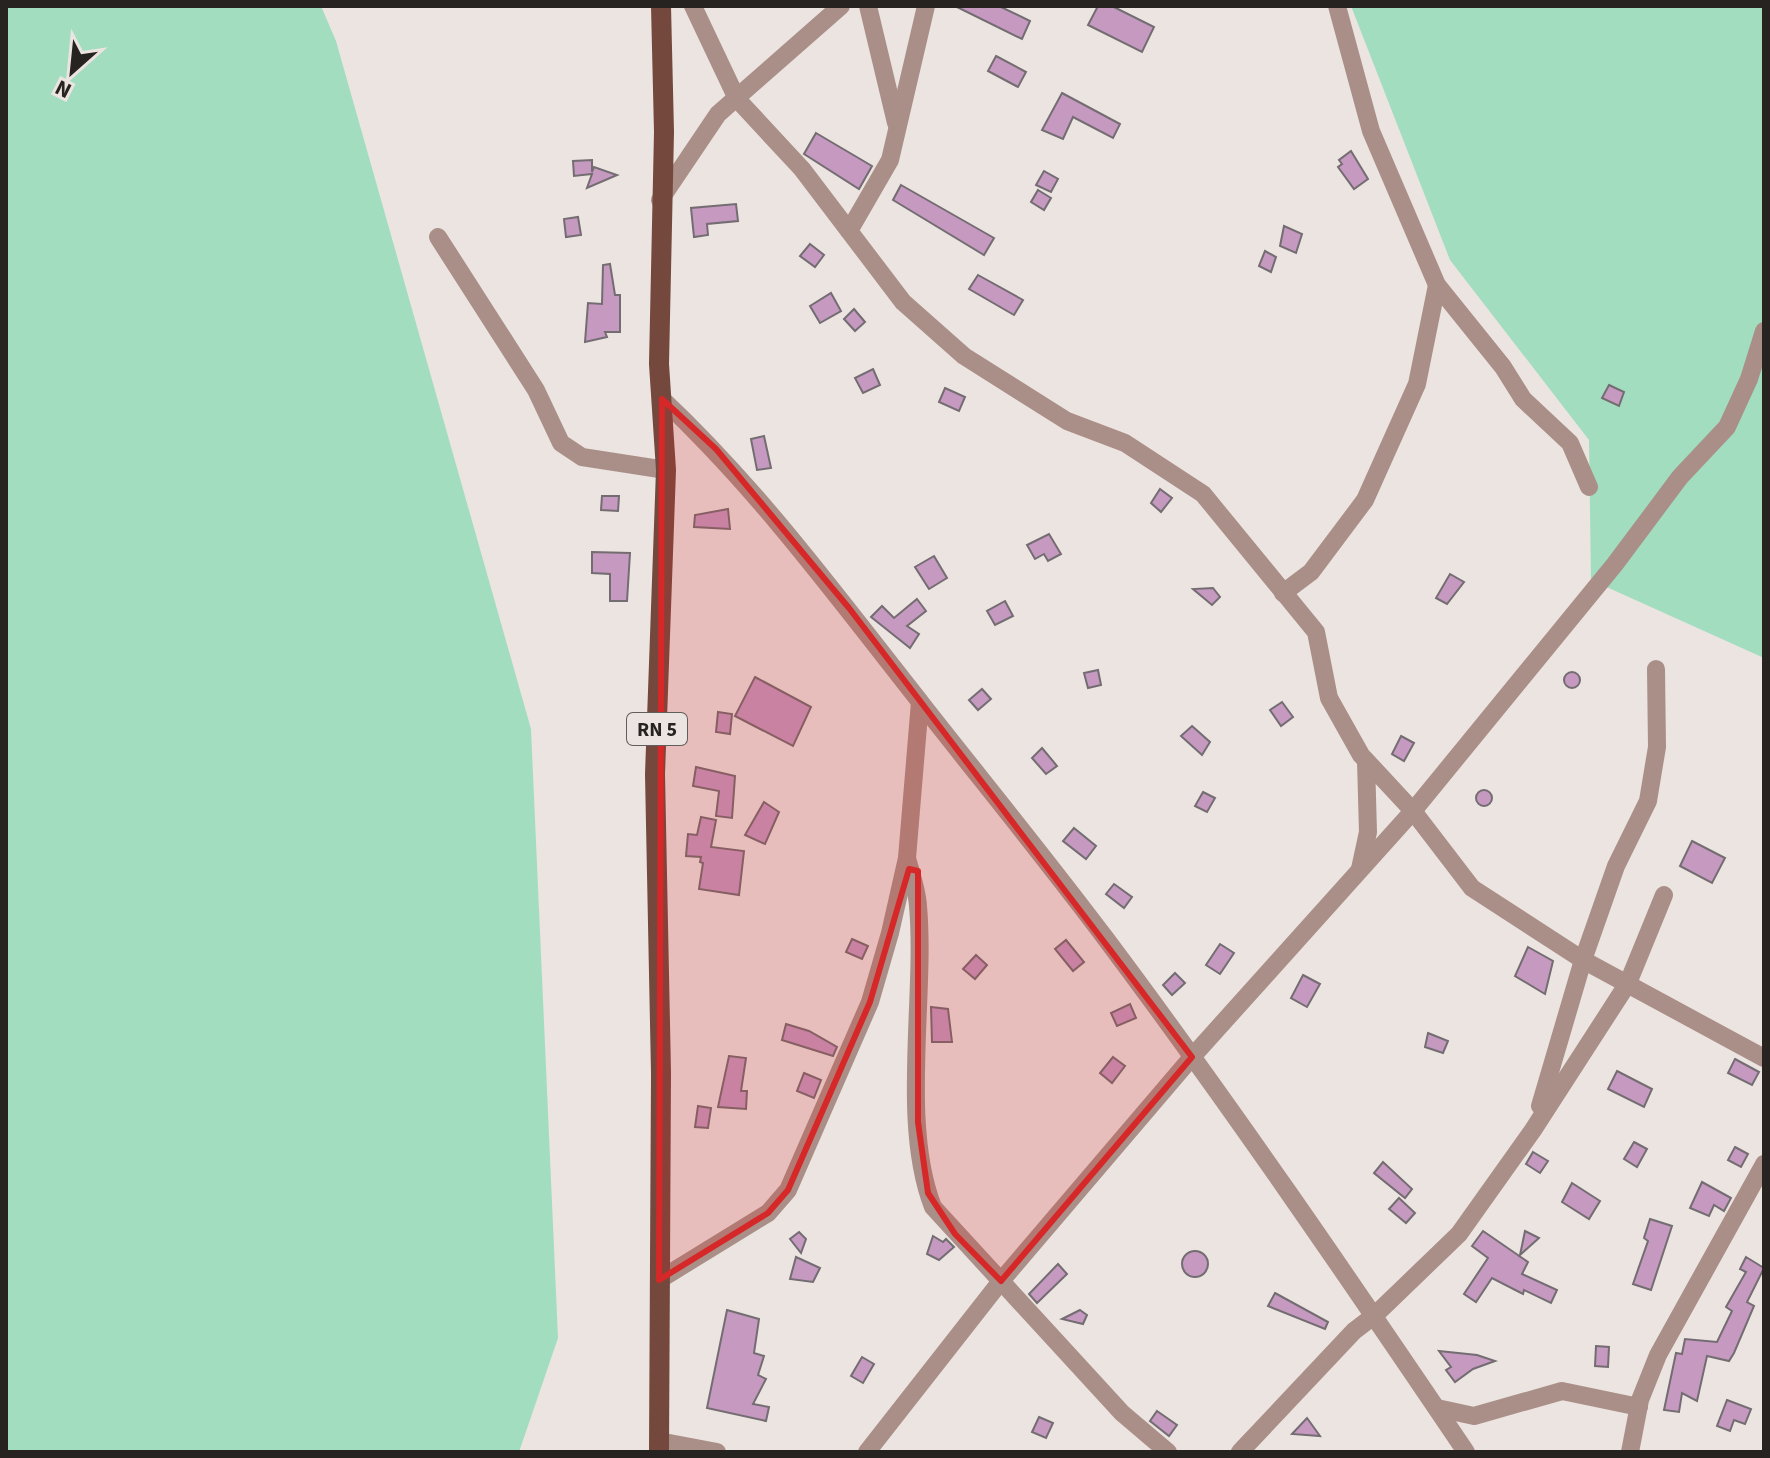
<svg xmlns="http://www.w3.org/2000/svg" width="1770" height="1458" viewBox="0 0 1770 1458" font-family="'Source Sans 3',sans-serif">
  <rect width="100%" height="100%" fill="#ece4e0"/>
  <g fill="#a2ddc0">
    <polygon points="6,6 321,6 336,41 531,729 558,1338 519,1452 6,1452"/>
    <polygon points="1351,6 1764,6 1764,658 1591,580 1589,440 1450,260"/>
  </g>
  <g fill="#c699c0" stroke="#736d72" stroke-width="2">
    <polygon points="955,6 999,6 1030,21 1022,39"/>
    <polygon points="1098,6 1112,6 1154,27 1142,52 1088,25"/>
    <polygon points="996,56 1026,72 1018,87 988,71"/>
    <polygon points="1062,93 1120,124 1113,138 1073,117 1063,139 1042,130"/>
    <polygon points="816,133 872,166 859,189 804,154"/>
    <polygon points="1351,151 1368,179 1354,189 1338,167 1342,164 1339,160"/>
    <polygon points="592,160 592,172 594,167 617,175 587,188 592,174 574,176 573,161"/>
    <polygon points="1044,171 1058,179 1051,192 1036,185"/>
    <polygon points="901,185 994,238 984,255 893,200"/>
    <polygon points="1038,190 1051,198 1044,210 1031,202"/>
    <polygon points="736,204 738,221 707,224 708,235 694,237 691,208"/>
    <polygon points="578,217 581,235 566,237 564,219"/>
    <polygon points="1284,226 1302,234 1296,253 1280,246"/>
    <polygon points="810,244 824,255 815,267 800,256"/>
    <polygon points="1265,251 1276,257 1271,272 1259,266"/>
    <polygon points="610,264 615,295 620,295 620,332 605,332 607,337 585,342 588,303 602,304 603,265"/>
    <polygon points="978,275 1023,300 1014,315 969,289"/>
    <polygon points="831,293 841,311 820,323 810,306"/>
    <polygon points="854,309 865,322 855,331 844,319"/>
    <polygon points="873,369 880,385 863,393 855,378"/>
    <polygon points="1609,385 1624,392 1619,406 1602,398"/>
    <polygon points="945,388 965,397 959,411 939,402"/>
    <polygon points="764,436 771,468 757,470 751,439"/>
    <polygon points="1160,489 1172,498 1161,512 1151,503"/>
    <polygon points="602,496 619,496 618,511 601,510"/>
    <polygon points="728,509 730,529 694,527 695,515"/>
    <polygon points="1049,534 1061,554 1048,561 1044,554 1035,559 1027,545"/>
    <polygon points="592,552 630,553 627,601 610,601 610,574 592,573"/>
    <polygon points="934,556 947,578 929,589 915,567"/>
    <polygon points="1450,574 1464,582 1447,604 1436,598"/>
    <polygon points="1213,588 1220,597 1212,605 1193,589"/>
    <polygon points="917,599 926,611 907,626 919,634 910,648 871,617 882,606 894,618"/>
    <polygon points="1005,601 1013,616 995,625 987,611"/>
    <polygon points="1098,670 1101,685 1088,688 1084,673"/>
    <circle cx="1572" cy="680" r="8"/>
    <polygon points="755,677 811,707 793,746 735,716"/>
    <polygon points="982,689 991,699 978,710 969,700"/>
    <polygon points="1282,702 1293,717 1281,726 1270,710"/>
    <polygon points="718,712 732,714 730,734 716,732"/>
    <polygon points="1192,726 1210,742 1202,755 1181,736"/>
    <polygon points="1401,736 1414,743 1404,761 1392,754"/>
    <polygon points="1042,748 1057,766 1046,774 1032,758"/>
    <polygon points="696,767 735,776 732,818 716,816 719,791 693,786"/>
    <circle cx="1484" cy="798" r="8"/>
    <polygon points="1203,792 1215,798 1207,812 1195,806"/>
    <polygon points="764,802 779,812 765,844 745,835"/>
    <polygon points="701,817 716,820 711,847 744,851 739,895 699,889 703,863 700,862 701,857 686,856 688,834 697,835"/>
    <polygon points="1074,828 1096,846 1086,859 1063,841"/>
    <polygon points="1692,841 1725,858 1712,883 1680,866"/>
    <polygon points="1114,884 1132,897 1124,908 1106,894"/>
    <polygon points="852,939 868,946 862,959 846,952"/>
    <polygon points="1066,940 1084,962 1073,971 1055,949"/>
    <polygon points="1220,944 1234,953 1220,974 1206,965"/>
    <polygon points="1528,947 1553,961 1545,994 1515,976"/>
    <polygon points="976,955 987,965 975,979 963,969"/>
    <polygon points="1175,973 1185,983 1172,995 1163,985"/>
    <polygon points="1303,975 1320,984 1307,1007 1291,998"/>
    <polygon points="1130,1004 1136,1018 1117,1026 1111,1013"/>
    <polygon points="931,1007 948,1009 952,1042 932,1042"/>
    <polygon points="786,1024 809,1031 837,1047 833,1056 782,1040"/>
    <polygon points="1428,1033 1448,1041 1443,1053 1425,1047"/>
    <polygon points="729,1056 746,1058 741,1091 747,1091 746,1109 718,1107"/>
    <polygon points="1113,1057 1125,1066 1112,1083 1100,1073"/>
    <polygon points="1735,1059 1759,1072 1752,1085 1728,1073"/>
    <polygon points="1617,1071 1652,1089 1644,1107 1608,1089"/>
    <polygon points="804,1073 821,1080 814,1098 797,1091"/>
    <polygon points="698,1106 711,1108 708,1128 695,1127"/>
    <polygon points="1634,1142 1647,1149 1637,1167 1624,1159"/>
    <polygon points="1735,1147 1748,1154 1741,1167 1728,1160"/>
    <polygon points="1533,1152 1548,1161 1540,1173 1526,1164"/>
    <polygon points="1383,1162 1412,1189 1405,1198 1374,1173"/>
    <polygon points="1702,1182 1731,1198 1724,1211 1714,1205 1709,1216 1690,1208"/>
    <polygon points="1572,1183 1600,1201 1589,1219 1562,1202"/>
    <polygon points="1399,1198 1415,1213 1406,1223 1389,1209"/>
    <polygon points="1650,1219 1672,1226 1651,1290 1633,1284 1648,1241 1644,1238"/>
    <polygon points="1483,1231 1528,1262 1522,1274 1557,1290 1551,1303 1524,1290 1523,1294 1492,1278 1476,1302 1464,1294 1488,1258 1472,1246"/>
    <polygon points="1525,1231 1539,1238 1520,1255"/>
    <polygon points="799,1232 806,1239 801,1253 790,1239"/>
    <polygon points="933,1236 943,1242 946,1239 954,1247 939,1260 927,1254"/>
    <circle cx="1195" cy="1264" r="13"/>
    <polygon points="796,1257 820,1268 813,1282 790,1279"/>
    <polygon points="1746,1257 1764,1268 1747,1302 1754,1306 1734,1353 1729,1361 1707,1356 1697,1401 1682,1393 1679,1412 1664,1410 1676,1353 1682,1354 1685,1339 1717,1342 1732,1311 1726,1307 1746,1272 1740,1269"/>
    <polygon points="1058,1264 1067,1274 1037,1303 1029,1294"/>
    <polygon points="1275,1293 1328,1322 1325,1329 1268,1306"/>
    <polygon points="727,1310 759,1319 754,1353 764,1356 758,1375 766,1379 753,1404 769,1407 766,1421 707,1408"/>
    <polygon points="1080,1310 1087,1315 1083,1324 1062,1319"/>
    <polygon points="1596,1346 1609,1347 1608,1367 1595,1366"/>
    <polygon points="1439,1351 1477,1355 1495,1361 1473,1369 1455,1382 1446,1370 1451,1367"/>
    <polygon points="862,1357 874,1364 863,1383 851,1376"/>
    <polygon points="1727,1400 1751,1409 1745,1424 1734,1420 1730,1431 1717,1426"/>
    <polygon points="1157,1411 1177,1425 1169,1436 1150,1421"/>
    <polygon points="1039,1417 1053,1423 1046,1438 1032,1432"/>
    <polygon points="1307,1418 1320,1436 1292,1434"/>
  </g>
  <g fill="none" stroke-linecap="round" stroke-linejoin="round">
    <g stroke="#aa8f88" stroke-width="18">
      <polyline points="693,6 737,99 802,169 903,302 964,356 1067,421 1125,443 1203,494 1316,632 1329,698 1361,755 1413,811 1472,888 1583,960 1764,1058"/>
      <polyline points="868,6 896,123"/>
      <polyline points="1337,6 1371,131 1437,285 1503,367 1523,399 1570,443 1589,487"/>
      <polyline points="660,200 718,114 841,6"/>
      <polyline points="849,231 890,160 926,6"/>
      <polyline points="438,237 536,390 561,443 582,457 666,470"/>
      <path d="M662,399C760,491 838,598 921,703C983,782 1046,859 1106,939C1231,1106 1349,1279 1466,1452"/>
      <polyline points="1283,593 1311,572 1365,500 1417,384 1437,285"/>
      <path d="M907,858C911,873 917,890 918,906C926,996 900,1123 933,1207L1122,1413L1168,1452"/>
      <polyline points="1360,869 1368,832 1366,761"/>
      <polyline points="1540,1106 1583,960 1616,866 1648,801 1657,747 1656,669"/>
      <polyline points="659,1280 768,1213 788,1190 870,1002 890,933 907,858 920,702"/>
      <polyline points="1437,1408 1474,1416 1562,1391 1639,1407"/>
      <polyline points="659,1441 717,1452"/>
      <polyline points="867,1452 1001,1281 1192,1057 1413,811 1615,564 1680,477 1727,427 1749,379 1764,331"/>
      <polyline points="1240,1452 1354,1331 1375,1315 1459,1234 1533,1130 1628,983 1664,895"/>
      <polyline points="1630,1452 1640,1400 1658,1355 1764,1164"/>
    </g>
    <polyline stroke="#74483c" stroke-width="20" points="659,1452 661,1073 655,774 666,470 659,364 664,132 661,6"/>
  </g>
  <path fill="#d62828" fill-opacity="0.2" stroke="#d62828" stroke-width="6" stroke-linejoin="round" d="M662,399L716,449L849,608L1192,1057L1001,1281L955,1234L928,1193L918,1122V871L909,869L870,1002L788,1190L768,1213L659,1280Z"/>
  <g text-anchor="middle" stroke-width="6" stroke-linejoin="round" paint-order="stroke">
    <rect fill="#ece4e0" stroke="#615d5a" stroke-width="2" x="627" y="713" width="60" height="32" rx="6"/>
    <g font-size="20" font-weight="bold" fill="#262321">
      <text x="657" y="736">RN 5</text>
    </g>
  </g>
  <rect width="1770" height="1458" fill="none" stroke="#262321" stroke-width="16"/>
  <g transform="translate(72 72) rotate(207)" stroke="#ece4e0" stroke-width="6" paint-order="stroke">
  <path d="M0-6L14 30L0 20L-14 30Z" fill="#262321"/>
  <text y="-12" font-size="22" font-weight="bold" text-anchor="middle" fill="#262321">N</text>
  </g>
</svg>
